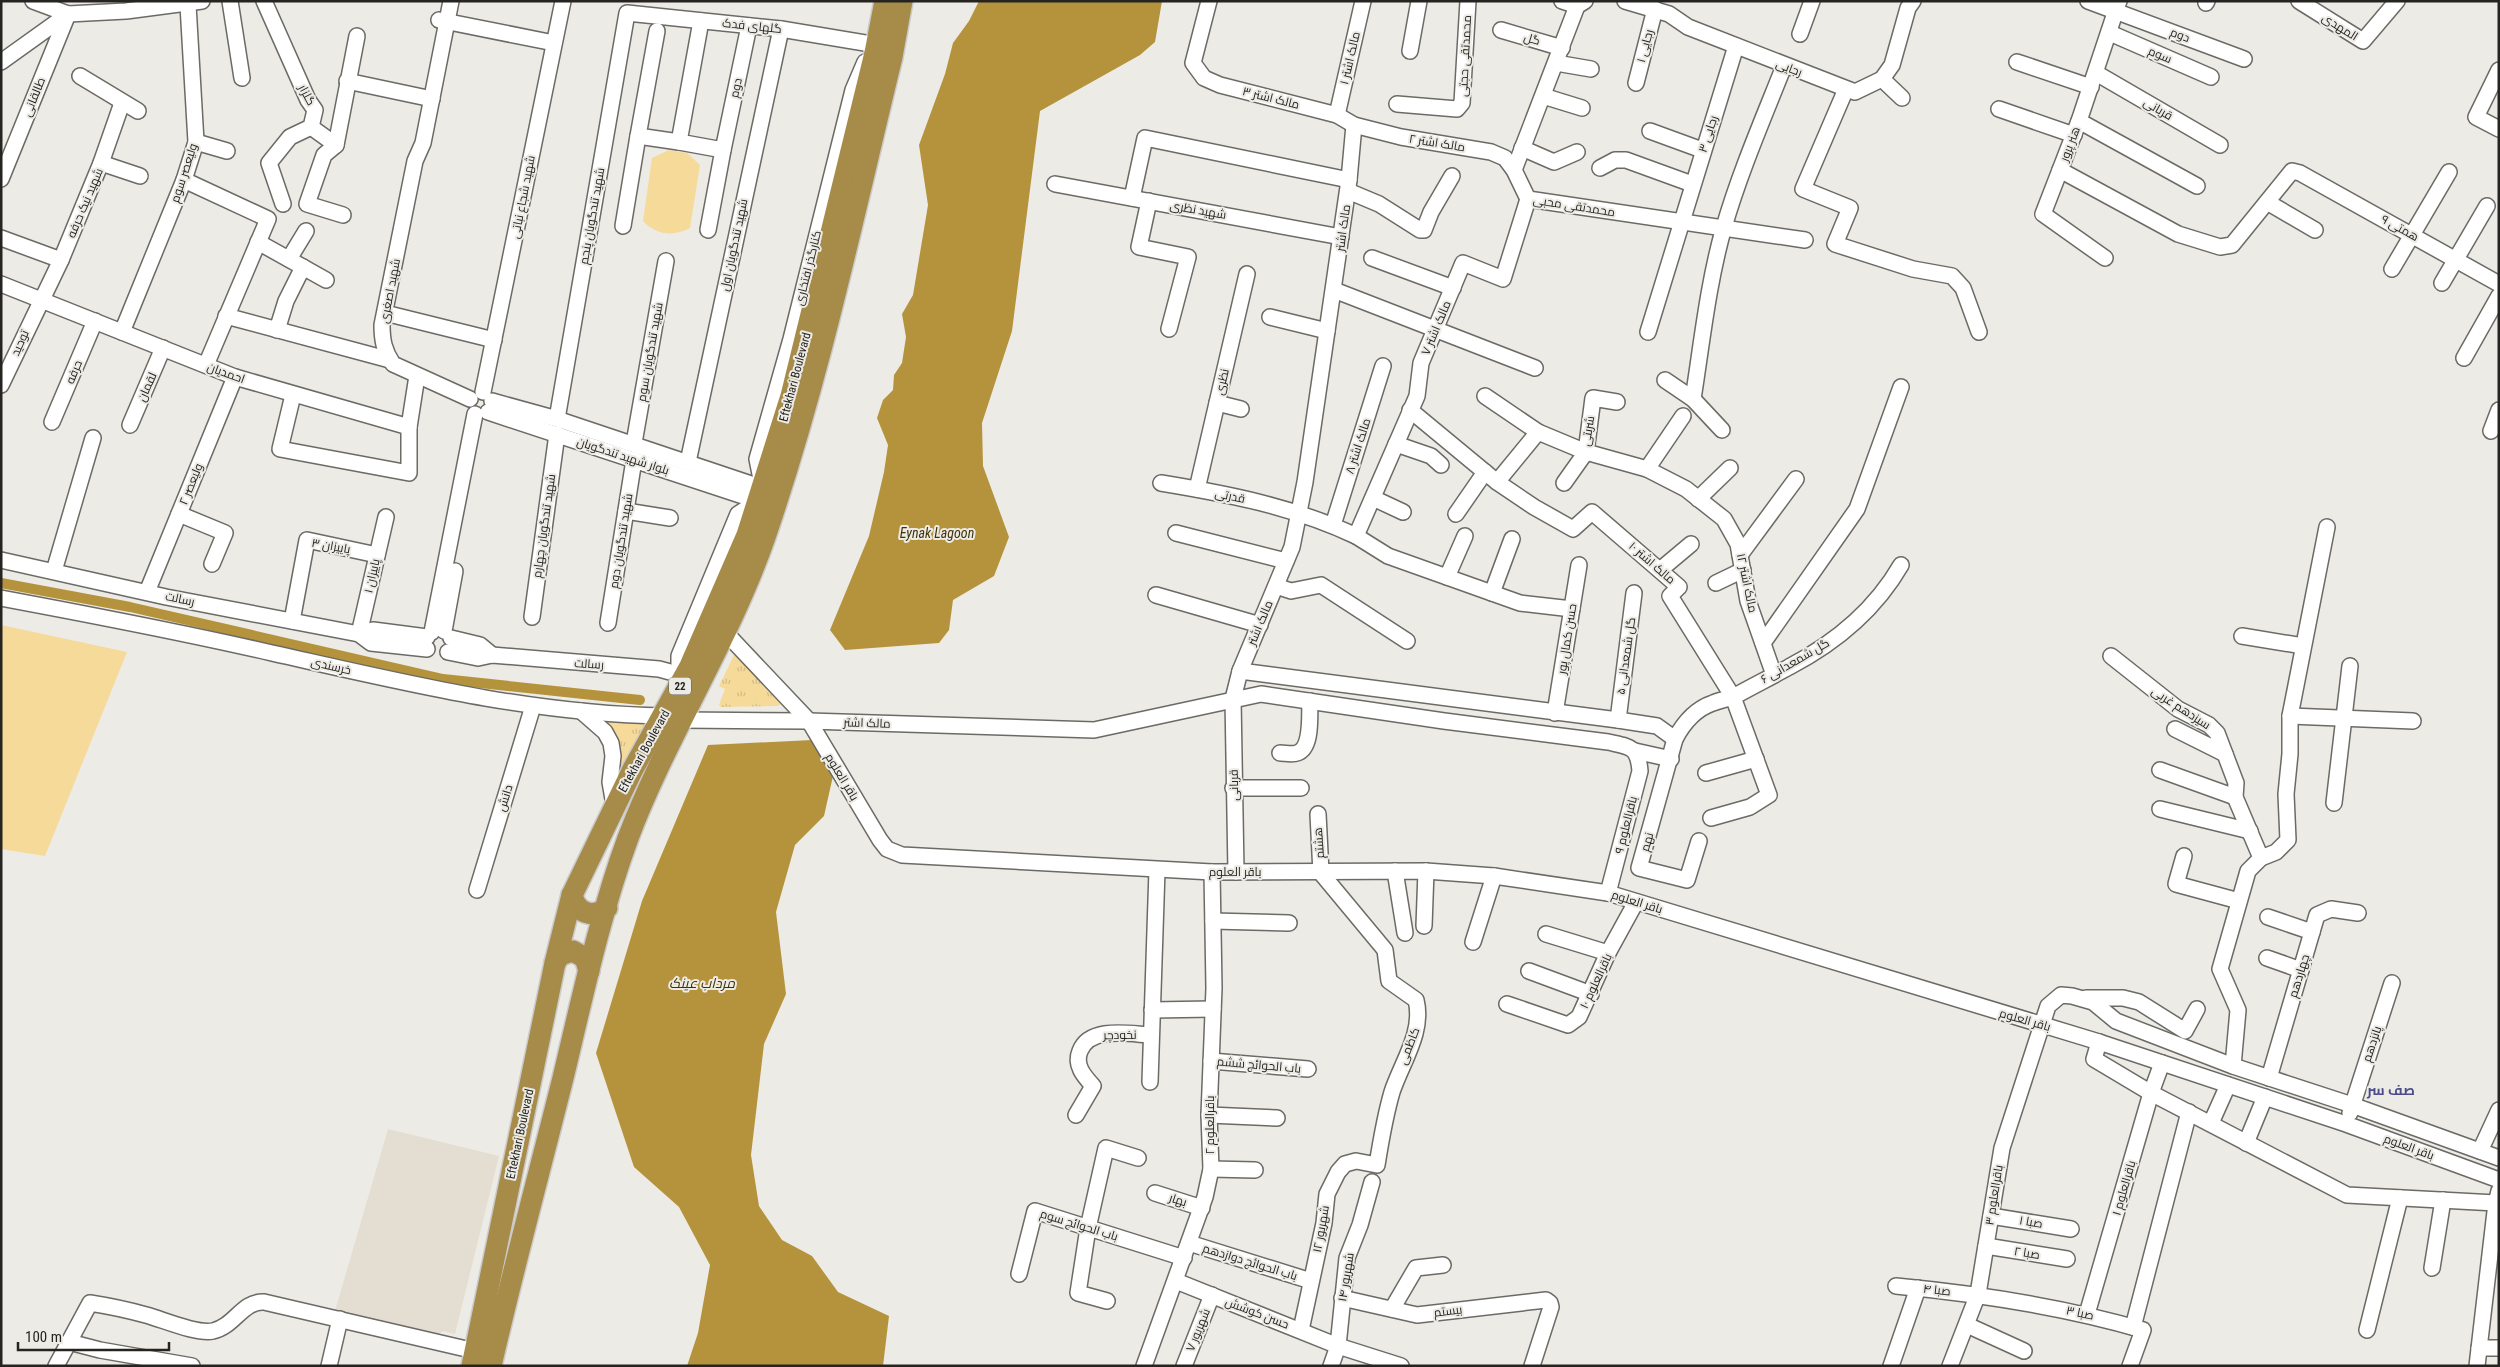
<svg xmlns="http://www.w3.org/2000/svg" width="2500" height="1367" viewBox="0 0 2500 1367" font-family="'Roboto Condensed',Cairo,sans-serif">
  <defs>
    <pattern id="grass-tufts" width="24" height="20" patternUnits="userSpaceOnUse" patternTransform="scale(1.25)"><rect width="24" height="20" fill="#f6da99"/><path d="M3 7l-1-3M5 7V3M7 7l1-3M15 17l-1-3M17 17v-4M19 17l1-3" fill="none" stroke="#d3bb84"/></pattern>
  </defs>
  <rect width="100%" height="100%" fill="#edebe5"/>
  <polygon fill="#e3ded1" points="388,1129 499,1156 455,1334 443,1331 436,1336 335,1311"/>
  <g fill="url(#grass-tufts)">
    <polygon points="735,653 784,703 777,706 721,707 719,705 725,689 719,686"/>
    <polygon points="601,720 648,722 619,775 617,774"/>
  </g>
  <g fill="#f6da99">
    <path d="M669,150L687,153L700,165L690,228C673,237 656,235 643,221L652,158Z"/>
    <polygon points="1,625 127,652 45,856 1,849"/>
  </g>
  <g fill="#b5933c">
    <polygon points="979,1 1162,1 1155,42 1140,55 1040,111 1012,331 982,423 983,466 1009,537 994,576 953,600 949,630 939,643 845,650 830,630 869,536 884,472 888,445 877,418 883,400 893,390 894,375 902,363 906,337 902,314 913,295 928,205 919,145 945,74 953,43 969,21"/>
    <polygon points="812,740 833,776 824,816 795,845 776,912 786,994 764,1044 751,1155 759,1206 782,1240 812,1256 838,1292 889,1316 883,1366 687,1366 698,1333 710,1265 679,1207 634,1167 596,1053 642,901 708,745"/>
  </g>
  <g fill="none" stroke-linecap="round" stroke-linejoin="round">
    <polyline stroke="#b5933c" stroke-width="10" points="1,583 130,607 443,679 640,700"/>
    <g stroke="#6c6a65" stroke-width="18">
      <g id="minor">
        <polyline points="33,1 68,14 126,11 202,1"/>
        <polyline points="230,1 242,78"/>
        <polyline points="264,1 308,100 315,110 311,127 290,137 269,163 283,204"/>
        <path d="M451,1L423,143L415,161L382,325C382,340 384,351 393,364L470,399"/>
        <polyline points="1209,1 1193,63 1204,78 1220,85 1337,115 1354,125 1401,137 1491,152 1505,158 1514,170 1528,199 1805,240"/>
        <polyline points="1562,1 1577,6"/>
        <polyline points="1625,1 1669,14 1688,27 1855,92 1882,79 1892,65 1908,8 1913,1"/>
        <polyline points="2088,1 2244,59"/>
        <polyline points="2299,1 2363,41 2397,1"/>
        <polyline points="2206,3 2207,1"/>
        <polyline points="439,20 554,43"/>
        <polyline points="701,21 679,142 723,150 708,230"/>
        <polyline points="1501,30 1562,48"/>
        <polyline points="657,31 638,136 679,142"/>
        <polyline points="2110,33 2211,77"/>
        <polyline points="1800,34 1812,1"/>
        <polyline points="1410,51 1419,1"/>
        <polyline points="1,62 68,14"/>
        <polyline points="2017,62 2091,87"/>
        <polyline points="1556,63 1591,69"/>
        <polyline points="2499,70 2476,117 2499,129"/>
        <polyline points="2096,73 2220,145"/>
        <polyline points="80,76 138,111"/>
        <polyline points="1882,79 1902,98"/>
        <polyline points="347,81 432,99"/>
        <polyline points="1636,83 1655,9"/>
        <polyline points="1846,89 1803,189 1850,208 1835,244 1913,269 1952,276 1963,288 1979,332"/>
        <polyline points="1543,96 1582,108"/>
        <polyline points="1397,104 1457,109 1462,103 1468,1"/>
        <polyline points="1999,109 2074,135"/>
        <polyline points="1337,115 1363,1"/>
        <polyline points="2079,121 2197,186"/>
        <polyline points="311,127 336,145"/>
        <polyline points="1650,131 1702,150"/>
        <polyline points="196,142 227,151"/>
        <polyline points="1522,148 1554,162 1577,152"/>
        <polyline points="723,150 749,26"/>
        <polyline points="101,163 140,176"/>
        <polyline points="1600,168 1615,160 1626,160 1692,184"/>
        <polyline points="1514,170 1577,6 1585,1"/>
        <polyline points="2060,170 2178,234 2220,247 2232,245 2292,171 2300,173 2499,284"/>
        <polyline points="1,179 68,14"/>
        <polyline points="184,180 268,219 206,365"/>
        <polyline points="1055,184 1341,237"/>
        <polyline points="1348,191 1379,204 1420,230 1424,230 1431,212 1452,176"/>
        <polyline points="1132,198 1145,138 1349,180"/>
        <polyline points="1149,201 1139,247 1188,257 1169,329"/>
        <polyline points="2267,202 2315,230"/>
        <polyline points="343,215 307,204 324,155 336,145 357,36"/>
        <polyline points="623,226 638,136"/>
        <polyline points="1,238 61,260"/>
        <polyline points="258,242 326,280"/>
        <polyline points="1372,258 1453,288"/>
        <polyline points="2105,258 2043,214 2079,121 2119,1"/>
        <polyline points="289,259 306,231"/>
        <polyline points="2392,269 2449,172"/>
        <polyline points="2442,283 2487,206"/>
        <polyline points="1,284 235,377 409,427 417,376"/>
        <polyline points="1334,290 1535,368"/>
        <polyline points="385,313 494,340"/>
        <polyline points="226,316 390,360"/>
        <polyline points="1270,317 1327,331"/>
        <polyline points="277,330 286,301 303,267"/>
        <polyline points="122,332 184,180 196,142 188,5"/>
        <polyline points="1648,332 1736,46"/>
        <polyline points="2464,358 2499,296"/>
        <polyline points="1665,380 1693,399 1722,430"/>
        <polyline points="1,385 61,260 101,163 122,103"/>
        <polyline points="483,392 563,1"/>
        <polyline points="293,395 280,449 409,473 409,427"/>
        <polyline points="1485,396 1538,432 1586,452 1647,469 1686,489 1724,519 1738,544 1748,601 1774,675"/>
        <path d="M1693,399C1702,342 1708,283 1724,227C1740,172 1763,119 1784,66"/>
        <polyline points="492,401 557,419 763,488"/>
        <polyline points="1217,403 1241,409"/>
        <polyline points="1410,410 1497,482 1534,507 1573,529 1592,512 1679,587 1670,596 1733,697 1769,795 1750,807 1711,818"/>
        <polyline points="488,412 758,501"/>
        <polyline points="557,419 627,13 781,29 877,45"/>
        <polyline points="52,422 95,321"/>
        <polyline points="130,425 163,348"/>
        <polyline points="2491,431 2499,410"/>
        <polyline points="634,443 666,261"/>
        <polyline points="1396,444 1431,456 1441,465"/>
        <polyline points="688,462 781,29"/>
        <polyline points="1647,469 1683,416"/>
        <polyline points="1497,482 1538,432"/>
        <path d="M1161,483C1228,494 1295,507 1356,536L1417,396L1421,363L1463,263L1503,279L1528,199"/>
        <polyline points="1564,483 1586,452 1593,398 1617,402"/>
        <polyline points="762,484 757,459 791,339 853,90 865,62"/>
        <polyline points="1197,489 1247,274"/>
        <polyline points="1373,498 1403,512"/>
        <polyline points="1698,499 1730,468"/>
        <polyline points="626,511 670,518"/>
        <polyline points="179,514 225,533 212,564"/>
        <polyline points="1456,514 1485,472"/>
        <polyline points="1333,525 1383,366"/>
        <polyline points="1176,533 1286,561"/>
        <polyline points="1356,536 1388,556 1520,603 1572,609"/>
        <polyline points="1740,555 1796,479"/>
        <polyline points="1,560 166,597 359,634 371,643 427,649"/>
        <polyline points="1660,570 1691,544"/>
        <polyline points="54,571 93,438"/>
        <polyline points="1447,577 1465,536"/>
        <polyline points="1716,583 1743,570"/>
        <polyline points="1276,586 1291,591 1321,585 1407,641"/>
        <polyline points="147,592 235,377"/>
        <polyline points="1492,593 1512,539"/>
        <polyline points="1156,595 1260,625"/>
        <path d="M1,598C92,615 182,632 272,653C402,682 530,714 664,716"/>
        <polyline points="532,617 557,434"/>
        <polyline points="292,621 307,540 377,555"/>
        <polyline points="608,623 634,460"/>
        <polyline points="444,631 455,571"/>
        <polyline points="724,631 809,721 880,840 887,849 902,855 1212,872 1426,871 1494,876 1608,893 2099,1042 2346,1124 2499,1180"/>
        <polyline points="432,632 475,414"/>
        <polyline points="359,634 386,517"/>
        <polyline points="359,634 373,630 427,637"/>
        <polyline points="2242,636 2303,646"/>
        <polyline points="451,638 480,645 492,655"/>
        <polyline points="1763,643 1857,509 1901,387"/>
        <polyline points="448,652 478,658 492,655 659,669 685,676"/>
        <polyline points="2111,656 2178,709 2209,725 2217,733 2236,783 2235,797 2261,858"/>
        <polyline points="1240,671 1618,720 1657,726 1675,739"/>
        <polyline points="685,676 679,665 679,656 738,514 758,501"/>
        <polyline points="581,711 605,732 611,743 613,756 610,782 614,805"/>
        <polyline points="1555,713 1579,565"/>
        <polyline points="2290,716 2413,721"/>
        <path d="M680,720L809,721L1094,730L1261,694L1444,721L1608,742C1630,747 1638,746 1640,771L1608,893"/>
        <polyline points="1618,720 1634,593"/>
        <polyline points="2175,729 2225,754"/>
        <polyline points="1635,751 1671,759"/>
        <path d="M1280,753C1285,753 1292,755 1297,753C1313,748 1309,714 1310,701"/>
        <polyline points="2160,770 2235,797"/>
        <polyline points="1706,773 1756,759"/>
        <polyline points="1233,788 1301,788"/>
        <polyline points="2334,803 2350,666"/>
        <polyline points="2160,809 2250,831"/>
        <path d="M1699,841L1687,880L1639,868L1675,739C1684,722 1695,709 1713,703C1720,700 1728,699 1735,696C1753,686 1771,677 1789,667C1835,643 1875,610 1901,565"/>
        <polyline points="2184,856 2176,884 2239,901"/>
        <polyline points="1395,871 1405,933"/>
        <polyline points="1236,872 1233,699 1240,671 1292,547 1305,482 1349,180 1354,125"/>
        <polyline points="477,890 533,706"/>
        <polyline points="2268,917 2312,932"/>
        <polyline points="1213,921 1289,923"/>
        <polyline points="1424,926 1426,871"/>
        <polyline points="1546,934 1608,953"/>
        <polyline points="1473,942 1494,876"/>
        <polyline points="2267,958 2301,970"/>
        <polyline points="1529,971 1591,994"/>
        <polyline points="2086,998 2123,998 2139,1002 2185,1031 2197,1009"/>
        <polyline points="1507,1004 1568,1025 1579,1017 1608,953 1636,902"/>
        <polyline points="1152,1010 1213,1009"/>
        <polyline points="2099,1042 2094,1059 2151,1093 2347,1195 2496,1203 2499,1191"/>
        <polyline points="1211,1061 1308,1069"/>
        <polyline points="2233,1066 2238,1010 2220,969 2248,871 2261,858 2276,852 2288,840 2286,794 2290,754 2290,716 2327,527"/>
        <polyline points="2269,1078 2317,915 2331,909 2358,913"/>
        <polyline points="1150,1082 1157,870"/>
        <polyline points="2350,1113 2392,983"/>
        <path d="M1076,1115L1093,1086C1084,1076 1074,1065 1080,1051C1090,1026 1129,1034 1151,1035"/>
        <polyline points="1209,1115 1277,1118"/>
        <polyline points="2211,1123 2228,1085"/>
        <polyline points="2246,1143 2265,1097"/>
        <polyline points="2480,1151 2499,1110"/>
        <polyline points="1211,1169 1255,1170"/>
        <polyline points="1155,1193 1202,1208"/>
        <polyline points="1991,1216 2071,1229"/>
        <polyline points="1189,1243 1311,1281"/>
        <polyline points="1986,1246 2067,1259"/>
        <polyline points="2432,1268 2443,1200"/>
        <polyline points="1019,1274 1035,1211 1184,1258"/>
        <polyline points="1176,1281 1338,1346 1401,1366"/>
        <path d="M1896,1286C1980,1294 2061,1306 2143,1330L2130,1366"/>
        <polyline points="1342,1298 1417,1315 1546,1300 1550,1303 1551,1307 1532,1366"/>
        <polyline points="1107,1301 1078,1293 1088,1228 1106,1148 1138,1158"/>
        <polyline points="1392,1309 1416,1268 1443,1265"/>
        <polyline points="2087,1314 2151,1093 2162,1063"/>
        <polyline points="1967,1325 2024,1351"/>
        <polyline points="2133,1327 2189,1112"/>
        <path d="M1301,1330L1324,1223L1327,1194L1338,1172L1345,1164L1356,1161L1377,1165C1381,1140 1385,1116 1392,1092C1402,1062 1424,1032 1416,1000L1389,981L1385,950L1321,873L1318,814"/>
        <polyline points="2367,1330 2400,1198"/>
        <polyline points="69,1342 100,1350 192,1366"/>
        <polyline points="2479,1348 2499,1348"/>
        <path d="M56,1366L90,1303C109,1306 128,1310 146,1315C164,1320 196,1334 213,1331C235,1326 242,1301 264,1302L475,1351"/>
        <polyline points="329,1366 340,1319"/>
        <polyline points="1144,1366 1205,1197 1211,1169 1209,1115 1214,988 1212,872"/>
        <polyline points="1184,1366 1212,1295"/>
        <polyline points="1331,1366 1338,1346 1347,1258 1360,1225 1372,1182"/>
        <polyline points="1891,1366 1918,1288"/>
        <polyline points="1950,1366 1978,1294 2002,1148 2048,1006 2061,995 2072,996 2093,1002 2116,1021 2233,1066 2352,1105 2499,1158"/>
        <polyline points="2477,1366 2496,1203"/>
      </g>
    </g>
    <g stroke="#cbcaca" stroke-width="24">
      <g id="highway">
        <path d="M572,895C576,913 593,919 607,908"/>
        <polyline points="555,963 560,955 573,951 585,958 589,971"/>
        <polyline points="472,1366 555,963 572,895 633,769 690,666 747,535 791,396 875,53 885,1"/>
        <path d="M491,1366C513,1269 539,1174 563,1078C582,999 600,914 628,838C667,735 729,641 765,537C819,380 853,217 892,57L902,1"/>
      </g>
    </g>
    <use href="#minor" stroke="#fff" stroke-width="15"/>
    <use href="#highway" stroke="#a68b49" stroke-width="21"/>
  </g>
  <g text-anchor="middle" stroke-width="4" stroke-linejoin="round" paint-order="stroke">
    <rect fill="#edebe5" stroke="#61605c" stroke-width="1" x="669" y="677.5" width="22" height="17" rx="4"/>
    <g font-size="11" font-weight="bold" fill="#252421">
      <text x="680" y="690">22</text>
    </g>
    <g font-size="12" fill="#252421" stroke="#edebe5">
      <text transform="translate(752 26) rotate(6)" y="4">گلهای فدک</text>
      <text transform="translate(2340 27) rotate(32)" y="4">المهدی</text>
      <text transform="translate(2180 35) rotate(21)" y="4">دوم</text>
      <text transform="translate(1532 39) rotate(17)" y="4">گل</text>
      <text transform="translate(1645 46) rotate(-75)" y="4">رجایی ۱</text>
      <text transform="translate(2160 55) rotate(23)" y="4">سوم</text>
      <text transform="translate(1465 56) rotate(-87)" y="4">محمدتقی حجتی</text>
      <text transform="translate(1350 58) rotate(-77)" y="4">مالک اشتر ۱</text>
      <text transform="translate(1789 68) rotate(21)" y="4">رجایی</text>
      <text transform="translate(736 88) rotate(-78)" y="4">دوم</text>
      <text transform="translate(307 95) rotate(62)" y="4">گلزار</text>
      <text transform="translate(34 97) rotate(-68)" y="4">طالقانی</text>
      <text transform="translate(1271 98) rotate(14)" y="4">مالک اشتر ۳</text>
      <text transform="translate(2158 109) rotate(30)" y="4">قربانی</text>
      <text transform="translate(1708 134) rotate(-72)" y="4">رجایی ۳</text>
      <text transform="translate(1437 143) rotate(9)" y="4">مالک اشتر ۲</text>
      <text transform="translate(2070 144) rotate(-69)" y="4">هنر پرور</text>
      <text transform="translate(184 173) rotate(-72)" y="4">ولیعصر سوم</text>
      <text transform="translate(523 197) rotate(-79)" y="4">شهید شجاع نباتی</text>
      <text transform="translate(85 203) rotate(-67)" y="4">شهید نیک حرفه</text>
      <text transform="translate(1574 206) rotate(9)" y="4">محمدتقی محبی</text>
      <text transform="translate(1198 210) rotate(10)" y="4">شهید نظری</text>
      <text transform="translate(592 216) rotate(-80)" y="4">شهید تندگویان پنجم</text>
      <text transform="translate(1343 228) rotate(-82)" y="4">مالک اشتر</text>
      <text transform="translate(2400 228) rotate(29)" y="4">همتی ۹</text>
      <text transform="translate(734 245) rotate(-78)" y="4">شهید تندگویان اول</text>
      <text transform="translate(808 268) rotate(-76)" y="4">کنارگذر افتخاری</text>
      <text transform="translate(390 291) rotate(-79)" y="4">شهید اصغری</text>
      <text transform="translate(1436 328) rotate(-67)" y="4">مالک اشتر ۷</text>
      <text transform="translate(20 343) rotate(-66)" y="4">توحید</text>
      <text transform="translate(650 352) rotate(-80)" y="4">شهید تندگویان سوم</text>
      <text transform="translate(74 372) rotate(-67)" y="4">حرفه</text>
      <text transform="translate(226 373) rotate(20)" y="4">احمدیان</text>
      <text transform="translate(795 377) rotate(-75)" y="4">Eftekhari Boulevard</text>
      <text transform="translate(1222 382) rotate(-77)" y="4">نظری</text>
      <text transform="translate(147 387) rotate(-66)" y="4">لقمان</text>
      <text transform="translate(1588 431) rotate(-81)" y="4">شربتی</text>
      <text transform="translate(1358 446) rotate(-72)" y="4">مالک اشتر ۸</text>
      <text transform="translate(623 456) rotate(18)" y="4">بلوار شهید تندگویان</text>
      <text transform="translate(191 484) rotate(-68)" y="4">ولیعصر ۲</text>
      <text transform="translate(1230 496) rotate(12)" y="4">قدرتی</text>
      <text transform="translate(544 526) rotate(-82)" y="4">شهید تندگویان چهارم</text>
      <text transform="translate(621 541) rotate(-81)" y="4">شهید تندگویان دوم</text>
      <text transform="translate(331 546) rotate(10)" y="4">پاییزان ۳</text>
      <text transform="translate(1652 563) rotate(41)" y="4">مالک اشتر ۱۰</text>
      <text transform="translate(372 576) rotate(-77)" y="4">پاییزان ۱</text>
      <text transform="translate(1747 583) rotate(78)" y="4">مالک اشتر ۱۲</text>
      <text transform="translate(180 599) rotate(12)" y="4">رسالت</text>
      <text transform="translate(1260 623) rotate(-67)" y="4">مالک اشتر</text>
      <text transform="translate(1567 639) rotate(-81)" y="4">حسن کمال پور</text>
      <text transform="translate(1626 656) rotate(-82)" y="4">گل شمعدانی ۵</text>
      <text transform="translate(1795 661) rotate(-30)" y="4">گل شمعدانی ۶</text>
      <text transform="translate(589 664) rotate(4)" y="4">رسالت</text>
      <text transform="translate(331 666) rotate(13)" y="4">خرسندی</text>
      <text transform="translate(2181 708) rotate(33)" y="4">سیزدهم غربی</text>
      <text transform="translate(867 723) rotate(2)" y="4">مالک اشتر</text>
      <text transform="translate(644 751) rotate(-61)" y="4">Eftekhari Boulevard</text>
      <text transform="translate(842 777) rotate(59)" y="4">باقر العلوم</text>
      <text transform="translate(1234 785) rotate(-91)" y="4">قربانی</text>
      <text transform="translate(505 798) rotate(-73)" y="4">دانش</text>
      <text transform="translate(1626 825) rotate(-76)" y="4">باقرالعلوم ۹</text>
      <text transform="translate(1647 842) rotate(-74)" y="4">نهم</text>
      <text transform="translate(1319 843) rotate(-94)" y="4">هشتم</text>
      <text x="1235" y="876">باقر العلوم</text>
      <text transform="translate(1637 902) rotate(17)" y="4">باقر العلوم</text>
      <text transform="translate(2299 976) rotate(-73)" y="4">چهاردهم</text>
      <text transform="translate(1596 981) rotate(-65)" y="4">باقرالعلوم ۱۰</text>
      <text transform="translate(2025 1020) rotate(16)" y="4">باقر العلوم</text>
      <text transform="translate(1120 1035) rotate(-1)" y="4">نخودچر</text>
      <text transform="translate(2372 1044) rotate(-72)" y="4">پانزدهم</text>
      <text transform="translate(1409 1046) rotate(-69)" y="4">کاظمی</text>
      <text transform="translate(1259 1065) rotate(5)" y="4">باب الحوائج ششم</text>
      <text transform="translate(1210 1125) rotate(-90)" y="4">باقرالعلوم ۲</text>
      <text transform="translate(520 1134) rotate(-78)" y="4">Eftekhari Boulevard</text>
      <text transform="translate(2409 1147) rotate(20)" y="4">باقر العلوم</text>
      <text transform="translate(2124 1188) rotate(-74)" y="4">باقرالعلوم ۱</text>
      <text transform="translate(1994 1195) rotate(-81)" y="4">باقرالعلوم ۳</text>
      <text transform="translate(1178 1200) rotate(18)" y="4">بهار</text>
      <text transform="translate(2031 1222) rotate(10)" y="4">صبا ۱</text>
      <text transform="translate(1079 1225) rotate(17)" y="4">باب الحوائج سوم</text>
      <text transform="translate(1321 1229) rotate(-80)" y="4">شهریور ۱۲</text>
      <text transform="translate(2027 1253) rotate(9)" y="4">صبا ۲</text>
      <text transform="translate(1250 1262) rotate(17)" y="4">باب الحوائج دوازدهم</text>
      <text transform="translate(1346 1277) rotate(-81)" y="4">شهریور ۱۴</text>
      <text transform="translate(1937 1290) rotate(6)" y="4">صبا ۴</text>
      <text transform="translate(1448 1311) rotate(-7)" y="4">بیستم</text>
      <text transform="translate(1257 1313) rotate(21)" y="4">حسن کوشش</text>
      <text transform="translate(2080 1313) rotate(12)" y="4">صبا ۳</text>
      <text transform="translate(1198 1330) rotate(-68)" y="4">شهریور ۷</text>
    </g>
    <g font-size="14" font-style="italic" fill="#40310b" stroke="#edebe5">
      <text x="937" y="538">Eynak Lagoon</text>
      <text x="702" y="988">مرداب عینک</text>
    </g>
    <g font-size="14" font-weight="bold" fill="#4c4c8a" stroke="#edebe5">
      <text x="2391" y="1095">صف سر</text>
    </g>
  </g>
  <rect width="2500" height="1367" fill="none" stroke="#252421" stroke-width="5"/>
  <path d="M18 1342v8h151v-8" fill="none" stroke="#252421" stroke-width="2.5"/>
  <text x="25" y="1342" font-size="15" fill="#252421" stroke="#edebe5" stroke-width="4" paint-order="stroke">100 m</text>
</svg>
